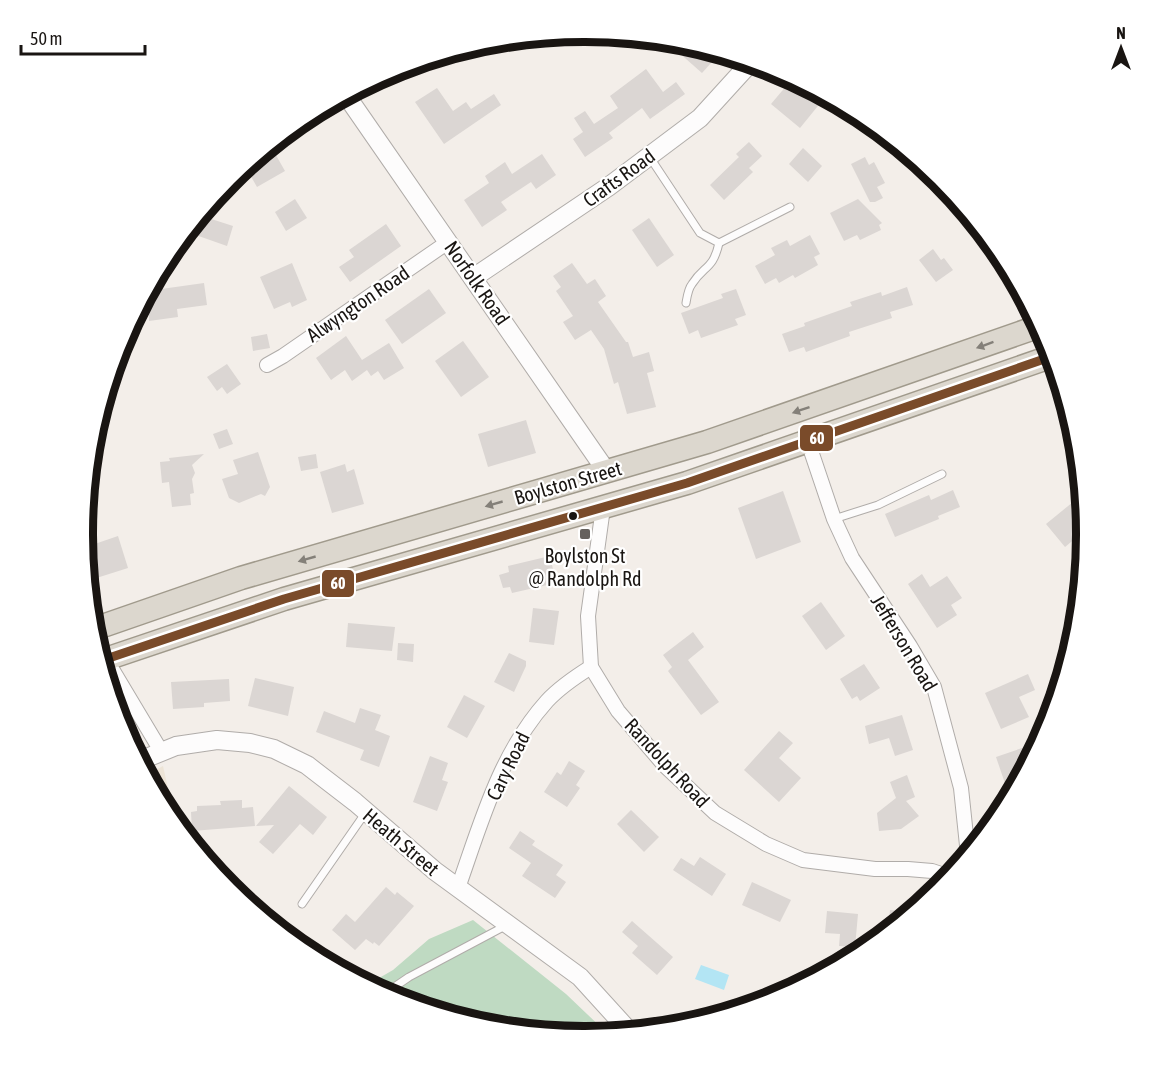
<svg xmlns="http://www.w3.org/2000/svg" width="1169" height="1068" viewBox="0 0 1169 1068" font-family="'Asap Condensed',sans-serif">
  <rect width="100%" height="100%" fill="#f3eee9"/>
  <polygon fill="#ede4d7" points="163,766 176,824 167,813 146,775"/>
  <path fill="#bfdac2" d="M473,920L566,994L608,1034C535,1041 432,1019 367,985L393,970L429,939Z"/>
  <polygon fill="#b3e5f4" points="701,965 729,975 724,990 695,979"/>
  <g fill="#dbd6d3">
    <polygon points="685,42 701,47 720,53 702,73 677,51"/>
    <polygon points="646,69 663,92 676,82 685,94 650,119 642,108 609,133 613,138 585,157 573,139 583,132 574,118 585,111 594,124 618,108 610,96"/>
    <polygon points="793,78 826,96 800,128 771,104"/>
    <polygon points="437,88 453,111 466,102 471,109 494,94 501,105 444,144 415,102"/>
    <polygon points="749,142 762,156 749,168 753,172 724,200 710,185 739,157 736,154"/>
    <polygon points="803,148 822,166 808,182 789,164"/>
    <polygon points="273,150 285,171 257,187 245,166 261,153 263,156"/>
    <polygon points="542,154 556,175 536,189 531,182 501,202 507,210 482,227 464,200 489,183 485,176 505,162 512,174"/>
    <polygon points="865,157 869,165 874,162 885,183 877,187 883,198 875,202 870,202 851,164"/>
    <polygon points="295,199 307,218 286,231 275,212"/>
    <polygon points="858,199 882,223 879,225 881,230 860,240 857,235 844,241 830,213"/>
    <polygon points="199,215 233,226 227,246 190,233 193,223"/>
    <polygon points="649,218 674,255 657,267 632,230"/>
    <polygon points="386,224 401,246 350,282 339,267 354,257 349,250"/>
    <polygon points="810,235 820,254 814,257 818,265 795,278 793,275 779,283 776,278 765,284 755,266 775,255 771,248 787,240 790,246"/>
    <polygon points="933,249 941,260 944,258 953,270 936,282 919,260"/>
    <polygon points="292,263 307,300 292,307 290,302 274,309 260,277"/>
    <polygon points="572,263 587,284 595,279 606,296 598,302 626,342 628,342 633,357 649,352 654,371 647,373 656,407 627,414 618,382 614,384 604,349 591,330 575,340 563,322 573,316 556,291 561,287 553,276"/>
    <polygon points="204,283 207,305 177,309 178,317 149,321 149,315 133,317 147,291"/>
    <polygon points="907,287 913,305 890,312 892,318 849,332 850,336 806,352 804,347 789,352 782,334 805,326 804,323 852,306 850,302 881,292 882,296"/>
    <polygon points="429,289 446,313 402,344 385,320"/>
    <polygon points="736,289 746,315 735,319 738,325 701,338 698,330 689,334 681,313 723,298 721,294"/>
    <polygon points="267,334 270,348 253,351 251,337"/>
    <polygon points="346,336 362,360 389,343 404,368 384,380 378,371 371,376 367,370 352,381 345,370 331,380 316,358"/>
    <polygon points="463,341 489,377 461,397 435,361"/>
    <polygon points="227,364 241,384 227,394 222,387 217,391 207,377"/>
    <polygon points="526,420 536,453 488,467 478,434"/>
    <polygon points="227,429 233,444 219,449 213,434"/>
    <polygon points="258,452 270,487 265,496 261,494 239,503 229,498 222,479 238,474 233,460"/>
    <polygon points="204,454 192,465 195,473 192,479 194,493 190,494 191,505 172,507 169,482 162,483 160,462 170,461 169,458"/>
    <polygon points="316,454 318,468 301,471 298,457"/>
    <polygon points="345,464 347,472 354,469 364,504 332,513 320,472"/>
    <polygon points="953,490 960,507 938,516 939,519 895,537 885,514 929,495 931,500"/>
    <polygon points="783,491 801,542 756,559 738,508"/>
    <polygon points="1073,502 1085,518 1086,548 1077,537 1065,547 1046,524"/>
    <polygon points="118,536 128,568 87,581 83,548"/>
    <polygon points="550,556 556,583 512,593 510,587 503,588 499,575 509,572 508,566"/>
    <polygon points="922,574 930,587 947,576 962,598 951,605 957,615 937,628 908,584"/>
    <polygon points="821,602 845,636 826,650 802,616"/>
    <polygon points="533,608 559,611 554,645 529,642"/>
    <polygon points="348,623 395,627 392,651 346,647"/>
    <polygon points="693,632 704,647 688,660 719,702 701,715 668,671 672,667 663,655"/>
    <polygon points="398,643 414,644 413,662 397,660"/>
    <polygon points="509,653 526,661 526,666 514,692 494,682"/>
    <polygon points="864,664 880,688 860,701 857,696 852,699 840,679"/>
    <polygon points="1028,674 1035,690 1019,697 1029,717 1001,729 985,693"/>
    <polygon points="255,678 294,687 288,716 248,706"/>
    <polygon points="229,679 230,701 204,703 204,707 173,709 171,682"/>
    <polygon points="464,695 485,706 467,738 447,727"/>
    <polygon points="360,708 381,715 375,730 390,736 379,767 360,760 364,750 316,732 324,711 355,723"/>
    <polygon points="902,715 913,750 895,756 889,738 869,744 865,726"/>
    <polygon points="779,731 793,743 779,758 801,778 779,802 744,770"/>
    <polygon points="1025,747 1030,761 1010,798 996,757"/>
    <polygon points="430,756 448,763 442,780 448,782 437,811 413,802"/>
    <polygon points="569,761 585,771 576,785 580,788 567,807 544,792 557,772 561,775"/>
    <polygon points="907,775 915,797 906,801 919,816 901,829 879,831 877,813 896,798 890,782"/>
    <polygon points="289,786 327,817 313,835 300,824 273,854 259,842 274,825 256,826"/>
    <polygon points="242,800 242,808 253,807 255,826 192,831 191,812 197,811 197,806 221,805 220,801"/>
    <polygon points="631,810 659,837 644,852 617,824"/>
    <polygon points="520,831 535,841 532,845 563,865 556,875 566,882 555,898 522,876 531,863 509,848"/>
    <polygon points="700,857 726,874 712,896 673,870 681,858 694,866"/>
    <polygon points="752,882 791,900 780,922 742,905"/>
    <polygon points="386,887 395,895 397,892 414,906 379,946 374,942 373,944 366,939 355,950 332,930 346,914 355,922"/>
    <polygon points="890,910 913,912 888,932"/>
    <polygon points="827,911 858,914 855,947 839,946 840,934 825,933"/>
    <polygon points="632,921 673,957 657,975 632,953 638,946 622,932"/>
  </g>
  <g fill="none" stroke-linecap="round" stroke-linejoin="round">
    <g stroke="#b0aca9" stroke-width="9">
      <g id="service">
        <polyline points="649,156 700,233 719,243 790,207"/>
        <path d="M686,303C687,297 688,289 692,284C704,265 713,270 719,243"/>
        <polyline points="1054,376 1066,398"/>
        <polyline points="834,519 878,505 942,474"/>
        <polyline points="302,904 366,812"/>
        <polyline points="384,994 409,977 507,925"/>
      </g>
    </g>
    <g stroke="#b0aca9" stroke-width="16">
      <g id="minor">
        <polyline points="267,365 283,356 448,242"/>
        <polyline points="808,442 834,519 852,558 910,646 934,687 961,788 968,855"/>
        <polyline points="603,508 588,616 591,667 618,711 665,766 715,813 766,844 803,860 875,869 908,869 932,871 950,877"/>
        <polyline points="106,659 161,751"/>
        <path d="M458,888C481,823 500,753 547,701C560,687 575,677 591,667"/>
      </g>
    </g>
    <g stroke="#b0aca9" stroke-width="20">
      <g id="tertiary">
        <polyline points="346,95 607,472"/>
        <polyline points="473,278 608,187 700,118 751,62"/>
        <polyline points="139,761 176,746 217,740 250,743 274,749 307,765 355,802 435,871 580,977 630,1032"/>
      </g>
    </g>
    <g stroke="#a09a8c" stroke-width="25">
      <g id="trunk">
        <polyline points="91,630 241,578 707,442 1040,326"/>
        <polyline points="100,661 284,599 687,483 1053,356"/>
      </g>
    </g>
    <use href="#service" stroke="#fdfcfc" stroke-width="7"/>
    <use href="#minor" stroke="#fdfcfc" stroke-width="14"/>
    <use href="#tertiary" stroke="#fdfcfc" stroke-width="18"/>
    <use href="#trunk" stroke="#dcd7ce" stroke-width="22"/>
    <g stroke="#fff" stroke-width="14">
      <polyline id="bus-1" points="100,661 284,599 687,483 1053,356"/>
    </g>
    <use href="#bus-1" stroke="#7a4b2a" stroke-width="9"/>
  </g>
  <defs><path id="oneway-solid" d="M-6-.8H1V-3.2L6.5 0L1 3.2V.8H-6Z" transform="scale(1.5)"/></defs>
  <g fill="#848079">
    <use href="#oneway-solid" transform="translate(985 345) rotate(160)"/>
    <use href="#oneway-solid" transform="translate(801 410) rotate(161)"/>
    <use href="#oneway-solid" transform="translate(494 504) rotate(164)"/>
    <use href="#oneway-solid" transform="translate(307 559) rotate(164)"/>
  </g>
  <circle fill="#191512" stroke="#fff" stroke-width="2" cx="573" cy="516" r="5"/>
  <rect fill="#65615d" stroke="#fff" stroke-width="2" x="579" y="528" width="12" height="12" rx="3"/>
  <g text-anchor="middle" stroke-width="4.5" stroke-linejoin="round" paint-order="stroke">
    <g font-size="20" fill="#191512" stroke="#fff">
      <text transform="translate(619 178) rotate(-36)" y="7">Crafts Road</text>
      <text transform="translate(477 283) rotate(55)" y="7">Norfolk Road</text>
      <text transform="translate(358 304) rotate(-34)" y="7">Alwyngton Road</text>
      <text transform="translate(568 483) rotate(-16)" y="7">Boylston Street</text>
      <text transform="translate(904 643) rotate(59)" y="7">Jefferson Road</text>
      <text transform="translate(667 763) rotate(47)" y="7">Randolph Road</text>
      <text transform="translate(508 766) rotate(-64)" y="7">Cary Road</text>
      <text transform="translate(401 842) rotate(40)" y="7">Heath Street</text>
    </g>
    <g font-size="20" fill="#191512" stroke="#fff">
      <text x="585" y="563">Boylston St<tspan x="585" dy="23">@ Randolph Rd</tspan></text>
    </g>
  </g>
  <path d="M0 0H1169V1068H0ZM584 42H585A491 491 0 0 1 1076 533V535A491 491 0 0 1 585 1026H584A491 491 0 0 1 93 535V533A491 491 0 0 1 584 42Z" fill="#fff" fill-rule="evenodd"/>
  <path fill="none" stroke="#191512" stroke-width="8" d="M584 42H585A491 491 0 0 1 1076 533V535A491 491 0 0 1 585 1026H584A491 491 0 0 1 93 535V533A491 491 0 0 1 584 42Z"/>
  <g stroke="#fff" stroke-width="2">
    <rect x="799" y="424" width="35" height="28" rx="6" fill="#7a4b2a"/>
    <rect x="321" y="569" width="34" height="29" rx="6" fill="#7a4b2a"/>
  </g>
  <g font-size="16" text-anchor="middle" font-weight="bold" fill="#fff">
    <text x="817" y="444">60</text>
    <text x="338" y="589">60</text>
  </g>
  <g transform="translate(1121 48)" stroke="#ffffff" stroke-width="4.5" paint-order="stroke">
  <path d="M0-4.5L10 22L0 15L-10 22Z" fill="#191512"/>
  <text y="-9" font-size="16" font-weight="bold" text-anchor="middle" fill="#191512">N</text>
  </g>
  <path d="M21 45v9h124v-9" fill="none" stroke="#191512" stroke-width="3"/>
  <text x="30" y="45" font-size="18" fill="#191512" stroke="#ffffff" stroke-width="4.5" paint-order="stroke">50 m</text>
</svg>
